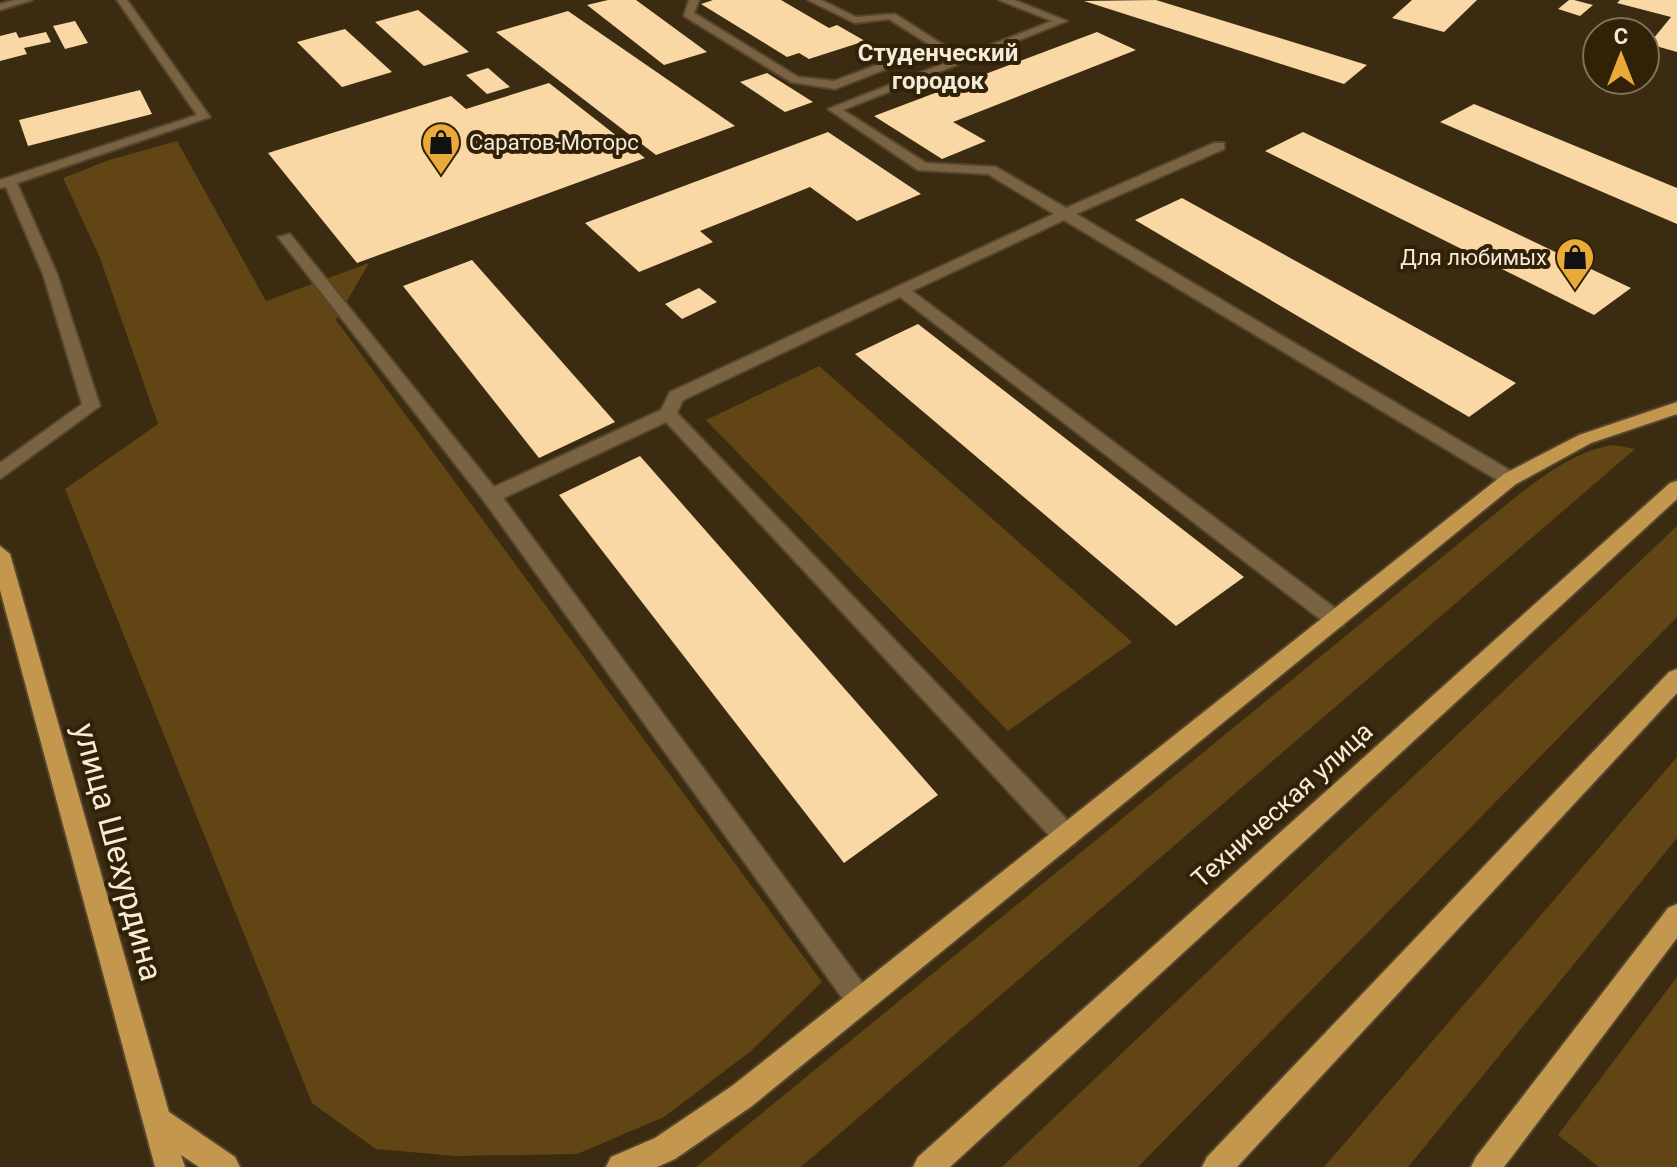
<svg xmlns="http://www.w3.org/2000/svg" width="1677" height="1167" viewBox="0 0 1677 1167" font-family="Roboto,sans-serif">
  <rect width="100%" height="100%" fill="#3b2b11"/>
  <g fill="#624515">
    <polygon points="177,141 266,301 369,263 336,320 822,982 751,1051 664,1117 577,1154 455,1156 376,1149 312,1103 65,489 158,424 100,258 63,178 109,160"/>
    <polygon points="819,366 1132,642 1008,731 706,420"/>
    <path d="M1613,445L1635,449L801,1167H696L1523,491C1552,470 1577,451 1613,445Z"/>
    <polygon points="1677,526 1677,617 1138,1167 1002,1167"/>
    <polygon points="1677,757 1677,838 1408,1167 1324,1167"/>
    <polygon points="1677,977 1677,1167 1599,1167 1558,1135"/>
  </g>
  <g fill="#fad8a6">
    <polygon points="608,0 636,0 707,52 664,65 587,5"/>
    <polygon points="713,0 781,0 829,28 837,25 865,41 809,59 799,53 787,57 701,4"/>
    <polygon points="1156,0 1367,65 1344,84 1084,1"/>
    <polygon points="1412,0 1477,0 1444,32 1392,18"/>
    <polygon points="1569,0 1574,0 1593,5 1580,16 1558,9"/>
    <polygon points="1620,0 1677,0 1677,52 1649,44 1671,17 1617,3"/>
    <polygon points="418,10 469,52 424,66 375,22"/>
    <polygon points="568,11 735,126 656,155 496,32"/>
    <polygon points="75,21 88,43 65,49 53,26"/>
    <polygon points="345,29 392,72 342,87 297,42"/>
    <polygon points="16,32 19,38 46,32 51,42 24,48 27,54 0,61 0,36"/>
    <polygon points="1097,32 1136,50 953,122 986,141 942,159 874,116"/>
    <polygon points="488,68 510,87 487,94 466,75"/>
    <polygon points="767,73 813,102 785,112 740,82"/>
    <polygon points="549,83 645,158 357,263 268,153 451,96 466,109"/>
    <polygon points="140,90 152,114 28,146 19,120"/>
    <polygon points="1474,104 1677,188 1677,224 1440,122"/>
    <polygon points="828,132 921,194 857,221 810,187 700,231 713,242 639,272 585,223"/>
    <polygon points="1303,132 1631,288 1594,315 1265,151"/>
    <polygon points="1182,198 1516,383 1469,417 1135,220"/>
    <polygon points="472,260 615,422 539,458 403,286"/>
    <polygon points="699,288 717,302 682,319 665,304"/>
    <polygon points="918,324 1244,577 1176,626 855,354"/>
    <polygon points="640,456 938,795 844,863 559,495"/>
  </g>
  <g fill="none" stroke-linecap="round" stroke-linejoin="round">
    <g stroke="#55462d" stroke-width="4">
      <g id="minor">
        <polygon points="15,0 32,0 0,10 0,4"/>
        <polygon points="117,0 127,0 210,117 17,183 57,274 100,406 0,479 0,463 82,404 43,274 6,187 0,188 0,180 197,115"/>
        <polygon points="689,0 699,0 694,13 798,77 834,81 930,45 889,19 855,23 808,0 821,0 856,17 895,14 945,46 835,89 791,82 684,16"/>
        <polygon points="999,0 1014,0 1067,21 843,110 926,163 996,167 1066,208 1214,143 1224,143 1224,149 1076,214 1516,474 1519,479 1516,484 1504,484 1064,220 912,291 1343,614 1346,620 1343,626 1329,626 900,297 683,400 677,413 1075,828 1078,836 1075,844 1066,847 1057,844 666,422 503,498 869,992 873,1001 869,1010 860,1014 851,1010 484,501 278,237 290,234 494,487 661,410 670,392 1054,214 988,174 918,170 828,109 1052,21"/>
      </g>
    </g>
    <g stroke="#55462d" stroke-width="4">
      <g id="major">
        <polygon points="1677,402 1677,414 1591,443 1516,484 752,1106 675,1159 657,1167 606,1167 611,1157 655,1138 732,1086 1504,474 1579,435"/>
        <polygon points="1677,481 1677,499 950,1167 913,1167 918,1157 1670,483"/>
        <polygon points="0,546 10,554 169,1112 235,1157 240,1167 199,1167 181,1155 185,1167 155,1167 0,590"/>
        <polygon points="1677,669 1677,693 1237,1167 1202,1167 1207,1157 1669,672"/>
        <polygon points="1677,904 1677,938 1504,1167 1471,1167 1476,1157 1668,908"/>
      </g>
    </g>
    <use href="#minor" fill="#796342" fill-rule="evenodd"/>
    <use href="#major" fill="#c4974f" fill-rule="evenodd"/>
  </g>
  <defs>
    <g id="shop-pin" transform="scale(2)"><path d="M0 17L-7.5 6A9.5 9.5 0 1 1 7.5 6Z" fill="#eaaa39" stroke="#312107"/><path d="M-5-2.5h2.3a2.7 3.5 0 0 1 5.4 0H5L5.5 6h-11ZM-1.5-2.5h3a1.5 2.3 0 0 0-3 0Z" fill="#111"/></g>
  </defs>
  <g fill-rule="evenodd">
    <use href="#shop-pin" x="441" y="142"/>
    <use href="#shop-pin" x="1575" y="257"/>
  </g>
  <g text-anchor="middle" stroke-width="8" stroke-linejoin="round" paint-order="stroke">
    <g font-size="22" fill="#f5ebdb" stroke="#312107" text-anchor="start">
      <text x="469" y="150">Саратов-Моторс</text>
      <text x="1547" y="265" text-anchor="end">Для любимых</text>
    </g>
    <g font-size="24" font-weight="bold" fill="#f5ebdb" stroke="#312107">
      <text x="938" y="61">Студенческий<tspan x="938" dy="28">городок</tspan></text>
    </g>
    <g font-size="26" fill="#f5ebdb" stroke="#312107">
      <text transform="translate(1282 805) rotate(-42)" y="9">Техническая улица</text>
    </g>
    <g font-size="32" fill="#f5ebdb" stroke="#312107">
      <text transform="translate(118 852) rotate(75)" y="11">улица Шехурдина</text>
    </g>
  </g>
  <g transform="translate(1621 56)"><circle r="38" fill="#312107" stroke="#7f725c" stroke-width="2"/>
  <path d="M0-6L14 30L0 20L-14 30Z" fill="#eaaa39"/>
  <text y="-12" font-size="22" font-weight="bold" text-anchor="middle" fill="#f5ebdb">С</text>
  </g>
</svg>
